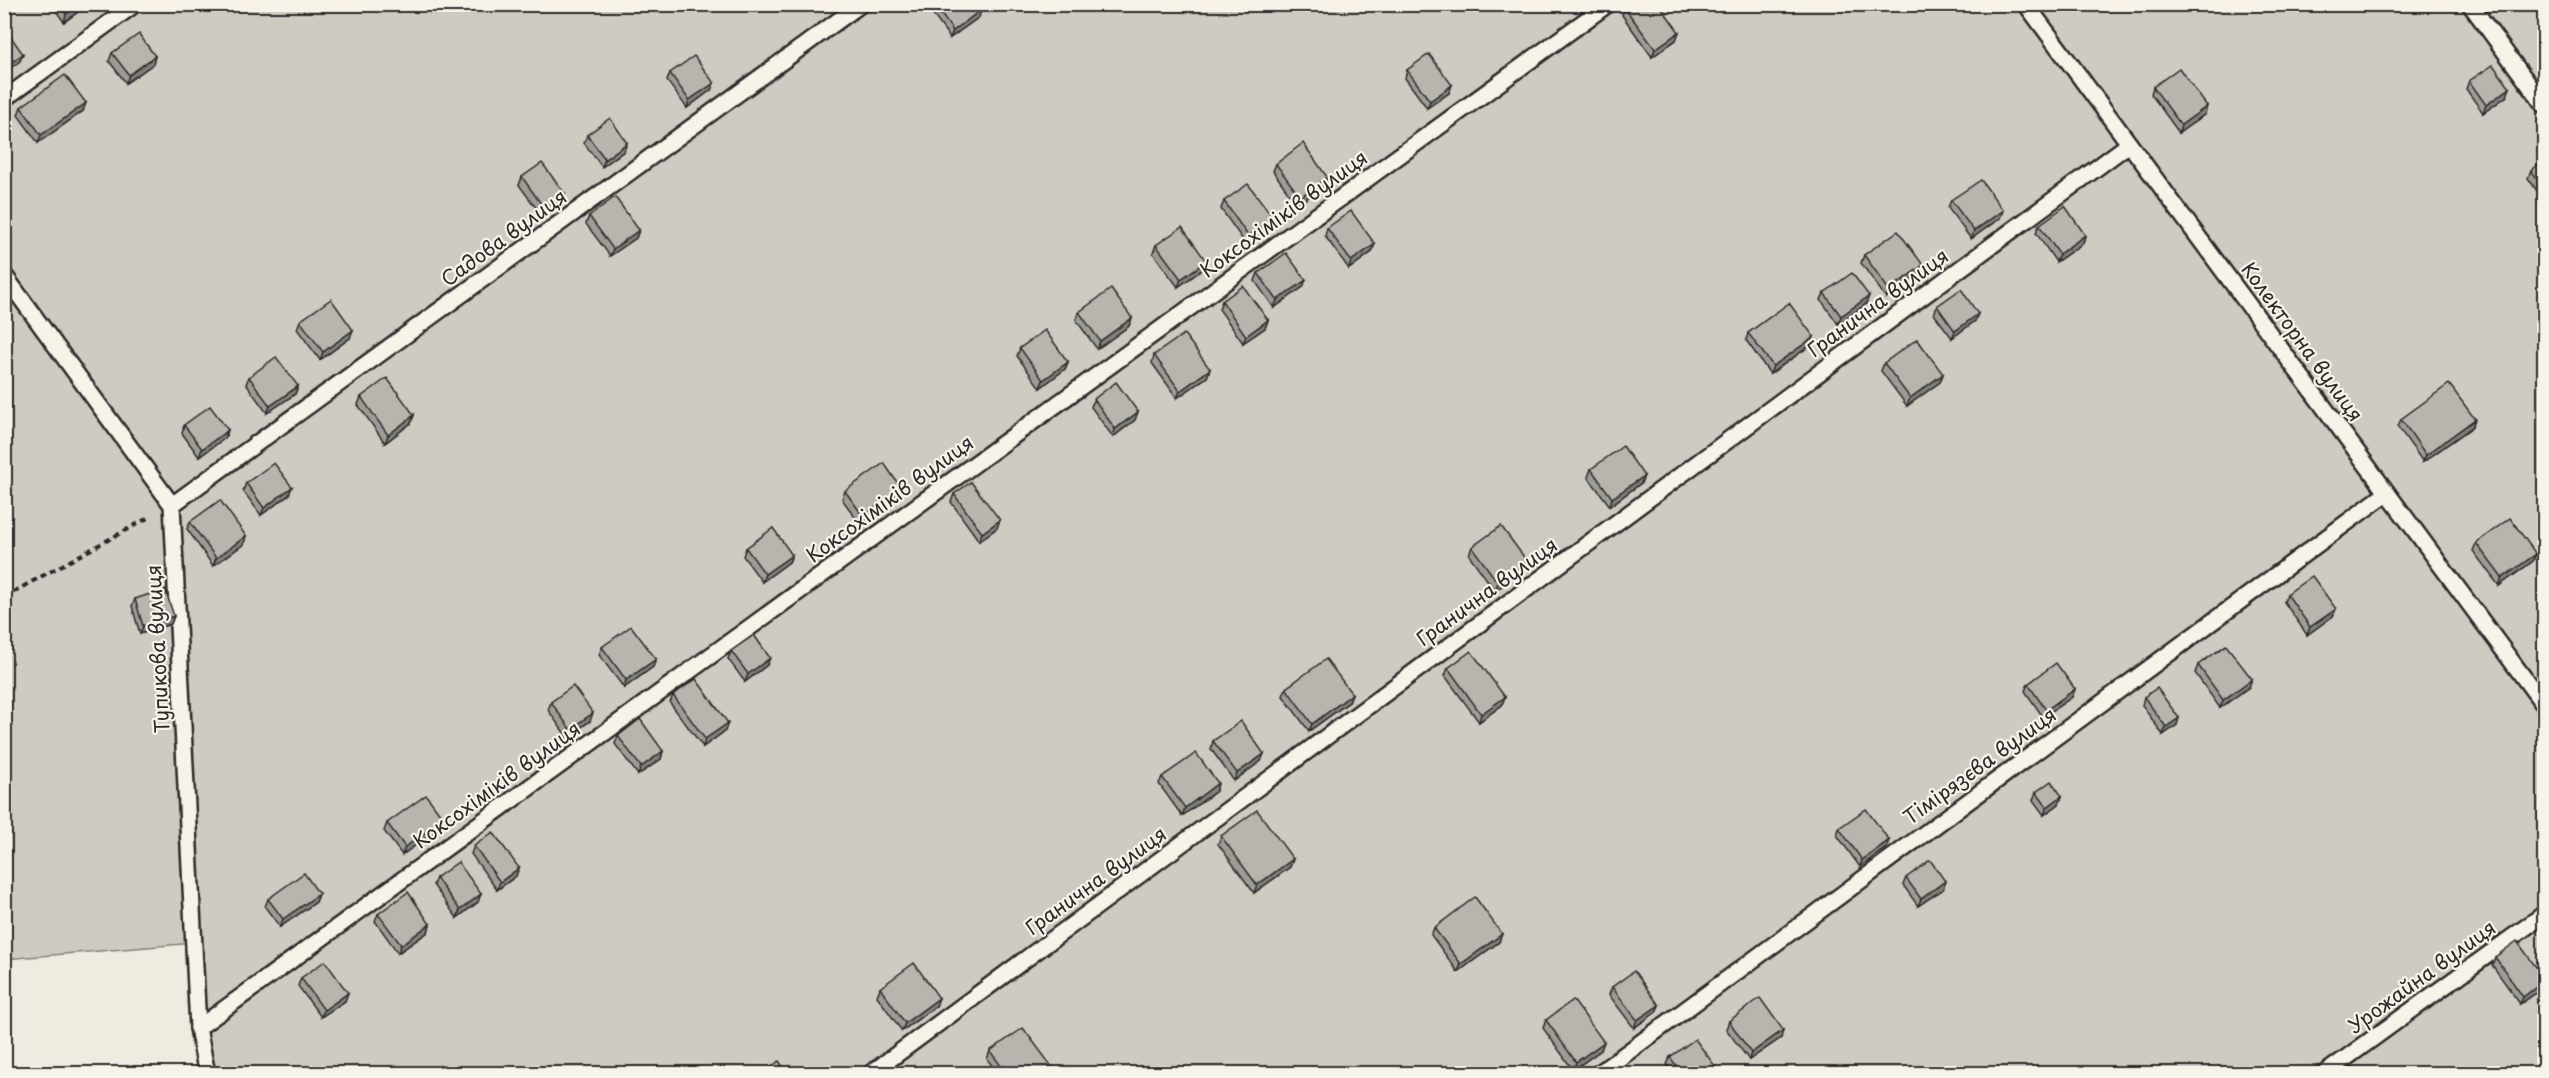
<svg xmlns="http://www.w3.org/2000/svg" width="2549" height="1078" viewBox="0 0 2549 1078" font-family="'Playpen Sans',sans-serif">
  <rect width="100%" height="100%" fill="#efebe0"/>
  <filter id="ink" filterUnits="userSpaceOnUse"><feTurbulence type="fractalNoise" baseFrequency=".0167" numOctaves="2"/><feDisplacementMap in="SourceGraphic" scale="12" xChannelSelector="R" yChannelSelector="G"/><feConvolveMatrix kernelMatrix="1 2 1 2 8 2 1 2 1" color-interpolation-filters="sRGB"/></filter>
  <g filter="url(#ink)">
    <polygon fill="#cfcbc2" stroke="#7d7b76" stroke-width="1.5" points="5,5 2544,5 2544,1073 207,1074 194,943 5,959"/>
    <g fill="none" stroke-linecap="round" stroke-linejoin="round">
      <g stroke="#2b2b2b" stroke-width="20">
        <g id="lane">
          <polyline points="2026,4 2544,705"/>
          <polyline points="2470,4 2544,105"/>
          <polyline points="4,99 135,4"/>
          <polyline points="4,275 172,505 198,1028 207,1074"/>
          <polyline points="172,505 861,4"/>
          <polyline points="198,1028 1608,4"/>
          <polyline points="870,1074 2129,144"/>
          <polyline points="1598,1074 2387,493"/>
          <polyline points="2324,1074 2544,914"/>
        </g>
      </g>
      <polyline stroke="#2b2b2b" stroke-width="4" stroke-dasharray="6 4.5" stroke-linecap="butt" points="4,597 148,518"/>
      <use href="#lane" stroke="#f7f3e8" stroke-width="15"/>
    </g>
    <g fill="#9e9c96" stroke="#2b2b2b" stroke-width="1.5">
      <polygon points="51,4 86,4 85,7 64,22"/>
      <polygon points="925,4 979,4 979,17 950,38"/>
      <polygon points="1624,7 1676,40 1652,57 1622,15"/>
      <polygon points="112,53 155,56 153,64 126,83 109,61"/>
      <polygon points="1407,70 1449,93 1427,108 1405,78"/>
      <polygon points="670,73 714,83 711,90 687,108 667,81"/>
      <polygon points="2469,81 2507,96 2483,113 2466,89"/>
      <polygon points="2153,87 2205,114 2179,133 2151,94"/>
      <polygon points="21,107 83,111 38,143 18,115"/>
      <polygon points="587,135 624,151 602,167 584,143"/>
      <polygon points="2544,160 2544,201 2528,178 2531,170"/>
      <polygon points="1276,164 1327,177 1325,185 1297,205 1273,171"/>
      <polygon points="522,177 562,201 542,216 519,185"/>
      <polygon points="1951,200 2003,210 2000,218 1971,239 1948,208"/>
      <polygon points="1224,201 1270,225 1245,243 1221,209"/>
      <polygon points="589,216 639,230 636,238 610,256 586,224"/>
      <polygon points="2039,225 2085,235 2083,243 2056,262 2036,233"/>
      <polygon points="1327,228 1372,252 1349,269 1325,236"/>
      <polygon points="1156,245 1203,269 1178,287 1153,253"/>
      <polygon points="1864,255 1920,273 1886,298 1861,263"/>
      <polygon points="1258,273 1303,287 1274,308 1255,281"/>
      <polygon points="1824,293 1866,304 1838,324 1821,300"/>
      <polygon points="1222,301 1268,320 1265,328 1243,343 1219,309"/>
      <polygon points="1937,306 1975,321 1952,338 1934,314"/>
      <polygon points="1079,312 1132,318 1129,326 1097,349 1076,320"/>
      <polygon points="300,321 350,338 320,360 297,329"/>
      <polygon points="1748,333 1811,345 1770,374 1746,340"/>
      <polygon points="1020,348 1068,362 1065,369 1040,388 1017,356"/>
      <polygon points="1154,355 1210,369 1207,377 1177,398 1152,363"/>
      <polygon points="1884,363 1943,374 1940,382 1907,406 1881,371"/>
      <polygon points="249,377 298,386 295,394 267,413 246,384"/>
      <polygon points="361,397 414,415 411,423 385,443 358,405"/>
      <polygon points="1094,399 1135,420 1113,437 1091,407"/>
      <polygon points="2401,419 2475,419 2472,427 2423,462 2398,427"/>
      <polygon points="184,425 228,430 225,438 199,457 182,433"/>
      <polygon points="1591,469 1641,483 1610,506 1588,477"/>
      <polygon points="246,483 289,495 261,515 243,491"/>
      <polygon points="901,488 898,496 860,524 842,499 845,491"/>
      <polygon points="954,494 997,528 979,541 951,502"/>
      <polygon points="190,522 244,544 213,566 187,529"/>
      <polygon points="2476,543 2536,554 2533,561 2499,586 2473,551"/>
      <polygon points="1472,547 1524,569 1495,591 1469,555"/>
      <polygon points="746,548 792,555 789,562 762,582 743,556"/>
      <polygon points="2287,594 2336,609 2333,616 2307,635 2284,602"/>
      <polygon points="135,599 174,616 171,624 140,634 132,606"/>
      <polygon points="602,647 656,659 653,667 624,688 599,655"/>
      <polygon points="731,651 767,665 745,682 728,659"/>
      <polygon points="2198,665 2249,687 2220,708 2195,673"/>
      <polygon points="1448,668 1502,705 1479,722 1445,676"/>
      <polygon points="2028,684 2075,689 2072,697 2043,717 2025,691"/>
      <polygon points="1286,688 1349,702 1309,731 1283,696"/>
      <polygon points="673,695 725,731 703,747 670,703"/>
      <polygon points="2144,697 2177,725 2163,735 2142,705"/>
      <polygon points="551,702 590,721 567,737 548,710"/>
      <polygon points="618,736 663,751 661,759 638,775 615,744"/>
      <polygon points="1213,741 1261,761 1234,781 1211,749"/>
      <polygon points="1162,777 1218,783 1216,791 1182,816 1159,784"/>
      <polygon points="2036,792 2062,796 2059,804 2044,815 2033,800"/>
      <polygon points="387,823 441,827 402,855 384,831"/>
      <polygon points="1839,828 1889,840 1886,848 1860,867 1837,835"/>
      <polygon points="1221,836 1293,859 1290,867 1254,893 1218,844"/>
      <polygon points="474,846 516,876 497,890 471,854"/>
      <polygon points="436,878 478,902 457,918 433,885"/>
      <polygon points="1906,878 1943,889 1918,906 1903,885"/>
      <polygon points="319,894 316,902 280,927 265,907 268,899"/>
      <polygon points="378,914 430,924 428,932 398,953 375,921"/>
      <polygon points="1434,928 1499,942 1458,972 1431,935"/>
      <polygon points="2495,957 2543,988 2520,1004 2492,965"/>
      <polygon points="301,978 345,1001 321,1017 298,986"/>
      <polygon points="1612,987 1659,1005 1656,1012 1634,1028 1609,995"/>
      <polygon points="880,988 936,1006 902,1031 877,996"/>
      <polygon points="1546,1020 1601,1050 1573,1070 1543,1028"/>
      <polygon points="1729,1021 1781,1038 1749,1060 1726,1029"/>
      <polygon points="990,1051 1053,1068 1051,1074 998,1074 987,1059"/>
      <polygon points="1670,1057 1718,1070 1717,1074 1673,1074 1667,1065"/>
    </g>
    <g fill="#817f7a" stroke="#2b2b2b" stroke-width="1.5">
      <polygon points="80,4 86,4 85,7 64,22 66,14"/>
      <polygon points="982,9 979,17 950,38 953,31"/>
      <polygon points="1679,32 1676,40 1652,57 1655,49"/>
      <polygon points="23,54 20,61 4,73 4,67"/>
      <polygon points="155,56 153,64 126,83 129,75"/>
      <polygon points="714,83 711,90 687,108 689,100"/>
      <polygon points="1452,85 1449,93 1427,108 1430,101"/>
      <polygon points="2510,88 2507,96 2483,113 2486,105"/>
      <polygon points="86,103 83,111 38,143 41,135"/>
      <polygon points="2207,106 2205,114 2179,133 2181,125"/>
      <polygon points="627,143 624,151 602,167 605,159"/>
      <polygon points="8,170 5,178 4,179 4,173"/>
      <polygon points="1327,177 1325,185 1297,205 1300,197"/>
      <polygon points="565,194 562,201 542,216 544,208"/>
      <polygon points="2003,210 2000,218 1971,239 1974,231"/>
      <polygon points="1273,217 1270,225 1245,243 1248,236"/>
      <polygon points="639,230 636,238 610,256 613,249"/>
      <polygon points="2085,235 2083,243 2056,262 2059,254"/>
      <polygon points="1375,244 1372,252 1349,269 1351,261"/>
      <polygon points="1206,261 1203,269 1178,287 1181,279"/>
      <polygon points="1923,265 1920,273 1886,298 1889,290"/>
      <polygon points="1306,280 1303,287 1274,308 1277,300"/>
      <polygon points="1869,296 1866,304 1838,324 1841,316"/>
      <polygon points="1978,314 1975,321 1952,338 1955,331"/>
      <polygon points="1132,318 1129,326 1097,349 1100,341"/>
      <polygon points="1268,320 1265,328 1243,343 1246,336"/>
      <polygon points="353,330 350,338 320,360 323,352"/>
      <polygon points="1814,337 1811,345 1770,374 1773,366"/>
      <polygon points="1068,362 1065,369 1040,388 1043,380"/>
      <polygon points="1210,369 1207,377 1177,398 1180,391"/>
      <polygon points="1943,374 1940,382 1907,406 1910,398"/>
      <polygon points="298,386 295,394 267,413 270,406"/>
      <polygon points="1138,412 1135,420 1113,437 1115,429"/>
      <polygon points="414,415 411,423 385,443 388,435"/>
      <polygon points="2475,419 2472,427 2423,462 2426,455"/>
      <polygon points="228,430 225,438 199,457 202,449"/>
      <polygon points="1644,476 1641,483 1610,506 1612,498"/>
      <polygon points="292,487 289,495 261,515 264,508"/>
      <polygon points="901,488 898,496 860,524 863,516"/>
      <polygon points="1000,520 997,528 979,541 982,533"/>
      <polygon points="246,536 244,544 213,566 216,558"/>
      <polygon points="2536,554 2533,561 2499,586 2502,578"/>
      <polygon points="792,555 789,562 762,582 765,574"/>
      <polygon points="1527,561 1524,569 1495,591 1498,583"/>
      <polygon points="2336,609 2333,616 2307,635 2310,627"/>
      <polygon points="174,616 171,624 140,634 143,626"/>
      <polygon points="770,658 767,665 745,682 748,674"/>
      <polygon points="656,659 653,667 624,688 626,680"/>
      <polygon points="2252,679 2249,687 2220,708 2223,700"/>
      <polygon points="2075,689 2072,697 2043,717 2046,710"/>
      <polygon points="1352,694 1349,702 1309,731 1312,724"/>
      <polygon points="1505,697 1502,705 1479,722 1481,714"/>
      <polygon points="593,713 590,721 567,737 570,729"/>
      <polygon points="2179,718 2177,725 2163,735 2166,727"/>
      <polygon points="728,723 725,731 703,747 705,739"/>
      <polygon points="663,751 661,759 638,775 641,767"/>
      <polygon points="1264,754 1261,761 1234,781 1237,773"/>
      <polygon points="1218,783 1216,791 1182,816 1185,808"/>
      <polygon points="2062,796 2059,804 2044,815 2047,807"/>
      <polygon points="444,819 441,827 402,855 405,847"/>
      <polygon points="1889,840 1886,848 1860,867 1862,860"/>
      <polygon points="1293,859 1290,867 1254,893 1257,885"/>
      <polygon points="519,868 516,876 497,890 500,882"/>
      <polygon points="1945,881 1943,889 1918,906 1921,899"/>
      <polygon points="319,894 316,902 280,927 283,919"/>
      <polygon points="481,894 478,902 457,918 460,910"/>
      <polygon points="430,924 428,932 398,953 401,945"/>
      <polygon points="1502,934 1499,942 1458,972 1461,964"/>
      <polygon points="2544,981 2543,988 2520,1004 2523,997"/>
      <polygon points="348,993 345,1001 321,1017 324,1010"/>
      <polygon points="939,998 936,1006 902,1031 905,1023"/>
      <polygon points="1659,1005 1656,1012 1634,1028 1637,1020"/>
      <polygon points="1783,1030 1781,1038 1749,1060 1751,1053"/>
      <polygon points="1604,1042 1601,1050 1573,1070 1576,1062"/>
    </g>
    <g fill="#b8b5ae" stroke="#2b2b2b" stroke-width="1.5">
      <polygon points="59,4 80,4 66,14"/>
      <polygon points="934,4 979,4 982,9 953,31"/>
      <polygon points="1627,4 1659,4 1679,32 1655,49 1624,7"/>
      <polygon points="4,27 23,54 4,67"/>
      <polygon points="139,34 155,56 129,75 112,53"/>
      <polygon points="1429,54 1452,85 1430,101 1407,70"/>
      <polygon points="694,56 714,83 689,100 670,73"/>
      <polygon points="2493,65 2510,88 2486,105 2469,81"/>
      <polygon points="2179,68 2207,106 2181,125 2153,87"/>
      <polygon points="65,75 86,103 41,135 21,107"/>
      <polygon points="610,118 627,143 605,159 587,135"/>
      <polygon points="1303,143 1327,177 1300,197 1276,164"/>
      <polygon points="2544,160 2544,189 2531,170"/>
      <polygon points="542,163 565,194 544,208 522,177"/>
      <polygon points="4,165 8,170 4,173"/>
      <polygon points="1981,180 2003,210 1974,231 1951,200"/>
      <polygon points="1248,184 1273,217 1248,236 1224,201"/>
      <polygon points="615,197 639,230 613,249 589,216"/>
      <polygon points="2065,206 2085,235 2059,254 2039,225"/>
      <polygon points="1351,211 1375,244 1351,261 1327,228"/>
      <polygon points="1182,227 1206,261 1181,279 1156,245"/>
      <polygon points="1898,231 1923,265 1889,290 1864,255"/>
      <polygon points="1286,253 1306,280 1277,300 1258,273"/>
      <polygon points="1852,273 1869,296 1841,316 1824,293"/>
      <polygon points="1243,286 1268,320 1246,336 1222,301"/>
      <polygon points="1111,289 1132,318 1100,341 1079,312"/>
      <polygon points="1961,289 1978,314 1955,331 1937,306"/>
      <polygon points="331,299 353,330 323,352 300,321"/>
      <polygon points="1789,303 1814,337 1773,366 1748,333"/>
      <polygon points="1045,330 1068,362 1043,380 1020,348"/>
      <polygon points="1184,334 1210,369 1180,391 1154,355"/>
      <polygon points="1917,339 1943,374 1910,398 1884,363"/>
      <polygon points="276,357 298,386 270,406 249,377"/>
      <polygon points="387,378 414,415 388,435 361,397"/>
      <polygon points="1116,382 1138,412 1115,429 1094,399"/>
      <polygon points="2449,384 2475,419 2426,455 2401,419"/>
      <polygon points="210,406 228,430 202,449 184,425"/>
      <polygon points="1623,446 1644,476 1612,498 1591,469"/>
      <polygon points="274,463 292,487 264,508 246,483"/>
      <polygon points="884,463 901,488 863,516 845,491"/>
      <polygon points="971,482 1000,520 982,533 954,494"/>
      <polygon points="220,500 246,536 216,558 190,522"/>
      <polygon points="2510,518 2536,554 2502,578 2476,543"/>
      <polygon points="1501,526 1527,561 1498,583 1472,547"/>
      <polygon points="773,528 792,555 765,574 746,548"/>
      <polygon points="2312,576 2336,609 2310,627 2287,594"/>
      <polygon points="165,589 174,616 143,626 135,599"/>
      <polygon points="631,626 656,659 626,680 602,647"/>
      <polygon points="754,635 770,658 748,674 731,651"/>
      <polygon points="2226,645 2252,679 2223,700 2198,665"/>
      <polygon points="1471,651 1505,697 1481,714 1448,668"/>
      <polygon points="1326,659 1352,694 1312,724 1286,688"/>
      <polygon points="2056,663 2075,689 2046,710 2028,684"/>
      <polygon points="696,679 728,723 705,739 673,695"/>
      <polygon points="573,686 593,713 570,729 551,702"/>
      <polygon points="2157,688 2179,718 2166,727 2144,697"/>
      <polygon points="640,719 663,751 641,767 618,736"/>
      <polygon points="1241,721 1264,754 1237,773 1213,741"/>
      <polygon points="1196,753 1218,783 1185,808 1162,777"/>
      <polygon points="2051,781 2062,796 2047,807 2036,792"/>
      <polygon points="426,795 444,819 405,847 387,823"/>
      <polygon points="1866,809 1889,840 1862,860 1839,828"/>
      <polygon points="1257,810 1293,859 1257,885 1221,836"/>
      <polygon points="493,832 519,868 500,882 474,846"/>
      <polygon points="1930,860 1945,881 1921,899 1906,878"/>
      <polygon points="458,862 481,894 460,910 436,878"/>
      <polygon points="304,873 319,894 283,919 268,899"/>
      <polygon points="408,892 430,924 401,945 378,914"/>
      <polygon points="1475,897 1502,934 1461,964 1434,928"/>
      <polygon points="2517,941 2544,978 2544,981 2523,997 2495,957"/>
      <polygon points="325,961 348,993 324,1010 301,978"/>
      <polygon points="914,963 939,998 905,1023 880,988"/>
      <polygon points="1634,971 1659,1005 1637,1020 1612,987"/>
      <polygon points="1760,998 1783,1030 1751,1053 1729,1021"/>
      <polygon points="1573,1000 1604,1042 1576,1062 1546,1020"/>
      <polygon points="1023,1028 1053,1068 1045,1074 1007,1074 990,1051"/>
      <polygon points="1695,1039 1718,1070 1713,1074 1682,1074 1670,1057"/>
      <polygon points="779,1061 788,1074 762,1074"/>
    </g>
  </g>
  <g text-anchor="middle" stroke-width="4.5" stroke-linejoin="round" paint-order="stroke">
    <g font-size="20" fill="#2b2b2b" stroke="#f7f3e8">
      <text transform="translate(1284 214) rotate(-36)" y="7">Коксохіміків вулиця</text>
      <text transform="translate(504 238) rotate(-36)" y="7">Садова вулиця</text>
      <text transform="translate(1878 303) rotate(-36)" y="7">Гранична вулиця</text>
      <text transform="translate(2302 342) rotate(54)" y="7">Колекторна вулиця</text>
      <text transform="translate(890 499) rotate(-36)" y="7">Коксохіміків вулиця</text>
      <text transform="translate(1487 592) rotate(-36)" y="7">Гранична вулиця</text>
      <text transform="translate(158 649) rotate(-93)" y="7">Тупикова вулиця</text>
      <text transform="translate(1980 766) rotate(-36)" y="7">Тімірязєва вулиця</text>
      <text transform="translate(497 785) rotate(-36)" y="7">Коксохіміків вулиця</text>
      <text transform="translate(1096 881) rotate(-36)" y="7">Гранична вулиця</text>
      <text transform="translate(2422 977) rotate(-36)" y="7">Урожайна вулиця</text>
    </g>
  </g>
  <rect width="2549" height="1078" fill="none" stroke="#f7f3e8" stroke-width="24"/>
  <rect x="12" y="12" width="2525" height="1054" fill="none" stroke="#2b2b2b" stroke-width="2" filter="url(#ink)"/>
</svg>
